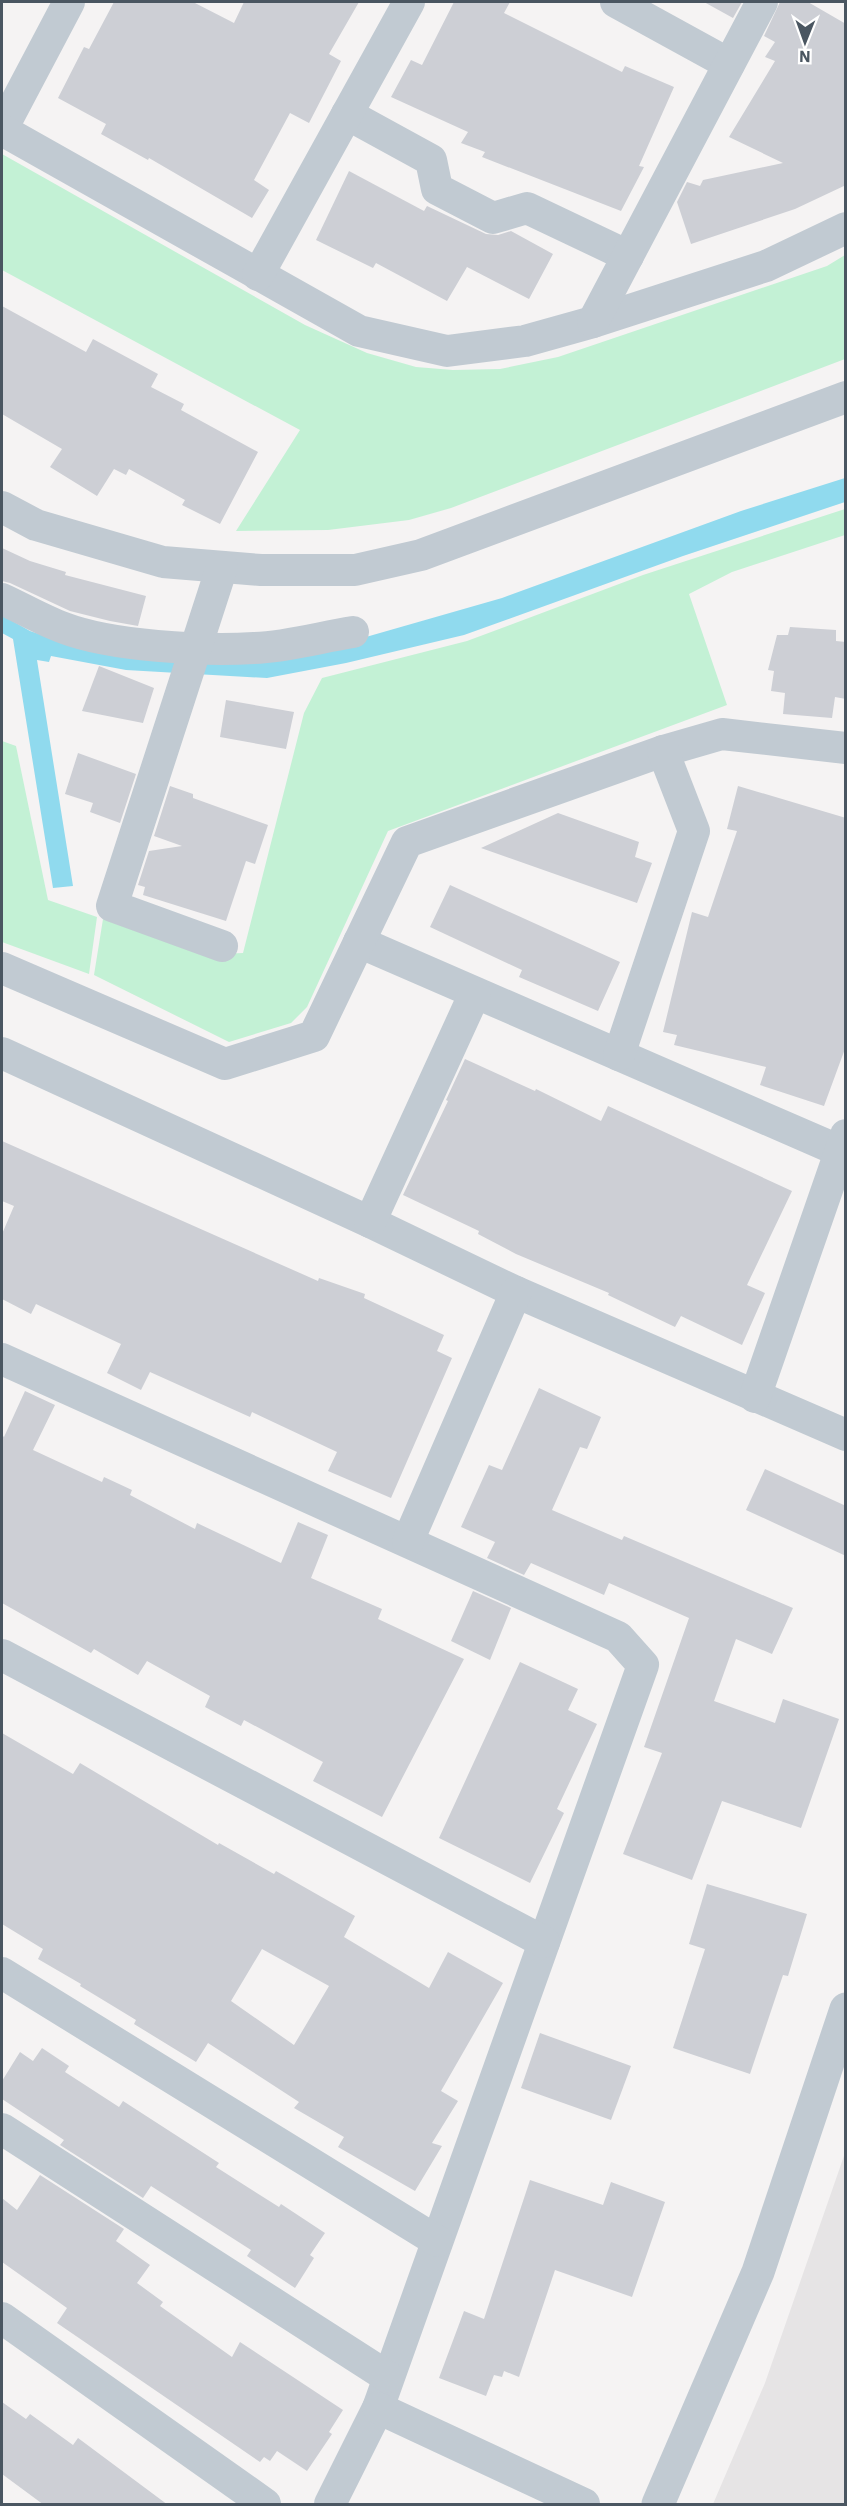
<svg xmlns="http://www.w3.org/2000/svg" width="847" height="2506" viewBox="0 0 847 2506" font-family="'IBM Plex Sans',sans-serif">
  <rect width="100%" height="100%" fill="#f5f3f3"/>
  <polygon fill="#e6e4e5" points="845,2153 845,2504 713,2504 765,2383"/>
  <g fill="#c3f1d5">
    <polygon points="2,154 305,325 367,353 416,367 453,370 500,369 558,357 827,266 845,255 845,359 451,508 409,520 328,530 236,531 300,430 2,270"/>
    <polygon points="845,509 845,535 732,572 689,594 727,705 388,831 307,1007 291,1023 229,1042 94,975 103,919 219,954 243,953 304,713 322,678 467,641 643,575"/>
    <polygon points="2,741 16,746 48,900 97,917 89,974 2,942"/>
  </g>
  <polygon fill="#90daee" points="845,478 845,502 683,556 464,635 346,663 267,678 126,670 51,656 49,662 37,660 73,886 53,888 13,639 2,633 2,615 30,631 79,647 345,643 502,598 741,511"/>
  <g fill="#cdcfd5" fill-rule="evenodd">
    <polygon points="114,2 193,2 234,23 244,2 359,2 329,54 341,61 309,123 290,113 254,180 269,190 252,218 149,158 148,160 101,134 106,124 58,98 84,47 89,49"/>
    <polygon points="454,2 510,2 504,13 622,72 625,66 674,87 639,166 644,167 621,211 482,157 485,152 461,143 468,132 391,97 411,60 422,65"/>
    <polygon points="704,2 742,2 733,18"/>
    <polygon points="780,2 808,2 846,24 846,185 795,209 691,244 677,202 687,182 700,186 703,180 783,163 729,137 775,61 765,57 775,42 764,36"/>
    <polygon points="349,171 424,211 427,206 486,234 498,235 511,231 553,254 529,299 467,267 447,301 376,263 373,268 316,240"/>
    <polygon points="2,306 86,352 93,339 158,374 151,387 184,404 181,410 258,452 220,524 182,505 185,500 129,469 126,475 114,469 97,496 50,467 62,449 2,414"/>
    <polygon points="2,548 30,561 66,572 65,575 146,596 138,626 110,621 70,611 10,583 2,581"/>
    <polygon points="790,627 836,630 836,641 846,642 846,699 835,697 832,718 783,714 785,693 771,691 774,671 768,670 777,635 788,635"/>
    <polygon points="99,666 154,688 143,723 82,711"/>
    <polygon points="226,700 294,712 286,749 220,737"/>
    <polygon points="78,753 136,774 120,823 90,812 93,803 65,794"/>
    <polygon points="170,786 193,794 193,798 268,825 255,864 246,861 226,921 143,895 145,887 138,885 149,851 182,846 154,836"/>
    <polygon points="738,786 846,818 846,1046 824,1106 760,1085 766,1067 674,1045 677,1035 663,1032 692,912 708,917 737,831 727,829"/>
    <polygon points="558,813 639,842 635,857 652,863 637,903 481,848"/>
    <polygon points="450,885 620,962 598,1011 519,977 522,970 430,927"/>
    <polygon points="465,1059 535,1091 536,1089 601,1121 608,1106 792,1191 747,1285 765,1293 742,1345 681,1316 675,1327 608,1295 609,1293 516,1254 478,1234 479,1231 403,1195 448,1101 446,1100"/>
    <polygon points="2,1141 318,1281 319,1278 365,1294 364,1298 444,1335 437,1351 452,1358 391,1498 328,1471 337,1452 252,1412 250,1417 150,1372 141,1390 107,1373 121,1344 36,1304 31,1314 2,1299 2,1234 14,1206 2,1201"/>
    <polygon points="539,1388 601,1417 587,1449 580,1447 552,1510 622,1540 624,1536 793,1608 772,1654 736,1639 714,1701 775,1723 783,1699 839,1719 801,1828 722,1801 692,1880 623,1854 662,1753 644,1747 689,1618 609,1583 604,1595 531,1563 524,1575 487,1558 495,1542 461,1527 489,1465 502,1470"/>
    <polygon points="25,1391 55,1405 33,1450 102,1482 104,1477 132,1490 130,1495 195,1529 197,1523 281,1563 298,1522 328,1535 311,1578 382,1609 378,1619 464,1659 382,1817 313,1781 323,1762 244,1720 241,1726 205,1707 210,1696 147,1661 138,1675 94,1649 91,1653 2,1603 2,1435 4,1437"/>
    <polygon points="765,1469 846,1506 846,1556 746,1510"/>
    <polygon points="473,1591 511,1608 490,1660 451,1641"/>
    <polygon points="520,1662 578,1689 568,1710 597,1724 557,1809 564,1813 530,1883 439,1838"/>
    <path d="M2,1733L73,1774L80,1763L218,1845L219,1843L274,1874L276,1871L355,1916L344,1937L429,1988L448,1952L503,1983L441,2091L458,2101L432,2143L442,2146L415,2191L338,2147L344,2137L294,2108L299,2102L208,2043L196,2062L134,2024L136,2020L80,1986L81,1984L38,1959L43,1949L2,1924ZM262,1949L329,1986L294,2045L231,2001Z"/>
    <polygon points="707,1884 807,1914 788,1976 783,1975 750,2074 673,2048 705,1949 689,1944"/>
    <polygon points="540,2033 631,2066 611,2120 521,2088"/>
    <polygon points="42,2048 69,2066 65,2072 119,2107 123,2101 219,2163 216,2167 279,2207 281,2204 325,2233 310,2255 314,2258 295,2288 247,2256 251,2250 151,2186 143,2198 60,2145 64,2140 2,2099 2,2081 20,2052 33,2061"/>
    <polygon points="40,2175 124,2229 116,2241 150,2265 137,2283 163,2302 160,2306 232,2357 240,2342 343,2410 329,2432 332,2434 307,2471 277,2451 270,2461 264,2457 260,2462 57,2323 67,2308 2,2262 2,2198 17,2210"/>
    <polygon points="530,2180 603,2205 611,2182 665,2202 632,2297 555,2270 519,2377 504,2371 502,2377 494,2375 486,2396 439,2378 464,2311 484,2319"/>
    <polygon points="2,2402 26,2419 30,2414 73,2445 78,2438 168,2505 44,2505 2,2474"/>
  </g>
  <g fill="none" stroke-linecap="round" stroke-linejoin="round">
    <g stroke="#c1cad2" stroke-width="32">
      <polyline points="616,2 729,64"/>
      <polyline points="347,114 431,160 437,189 493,218 527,208 628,256"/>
      <polyline points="2,129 69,2"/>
      <polyline points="2,130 359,331 447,351 525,341 593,322 766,266 846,228"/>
      <polyline points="258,275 409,2"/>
      <polyline points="593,322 762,2"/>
      <polyline points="2,507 36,525 163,562 261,570 355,570 421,555 846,397"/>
      <path d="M2,599C22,608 42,620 64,628C111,646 202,651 254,648C287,647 321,637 353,632"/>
      <polyline points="359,942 840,1151"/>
      <polyline points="222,946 112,906 222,567"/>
      <polyline points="2,968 225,1064 314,1036 407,842 663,751 722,734 846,748"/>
      <polyline points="2,1053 370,1222 516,1292 846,1435"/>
      <polyline points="619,1055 694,831 663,751"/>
      <polyline points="370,1222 475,993"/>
      <polyline points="2,1359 618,1637 643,1665 378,2408 330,2504"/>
      <polyline points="755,1397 846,1135"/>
      <polyline points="408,1541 516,1292"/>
      <polyline points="2,1655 544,1942"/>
      <polyline points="2,1973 437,2241"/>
      <polyline points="2,2129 388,2377"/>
      <polyline points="2,2318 265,2504"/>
      <polyline points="378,2408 584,2504"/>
    </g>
    <polyline stroke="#c1cad2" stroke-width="33" points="658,2504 758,2272 846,2009"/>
  </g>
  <rect width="847" height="2506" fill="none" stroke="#4a5661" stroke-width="6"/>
  <g transform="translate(805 42) rotate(181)" stroke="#ffffff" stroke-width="4.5" paint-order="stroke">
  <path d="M0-4.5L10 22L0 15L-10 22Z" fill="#4a5661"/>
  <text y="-9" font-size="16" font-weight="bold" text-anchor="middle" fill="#4a5661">N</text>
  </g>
</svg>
